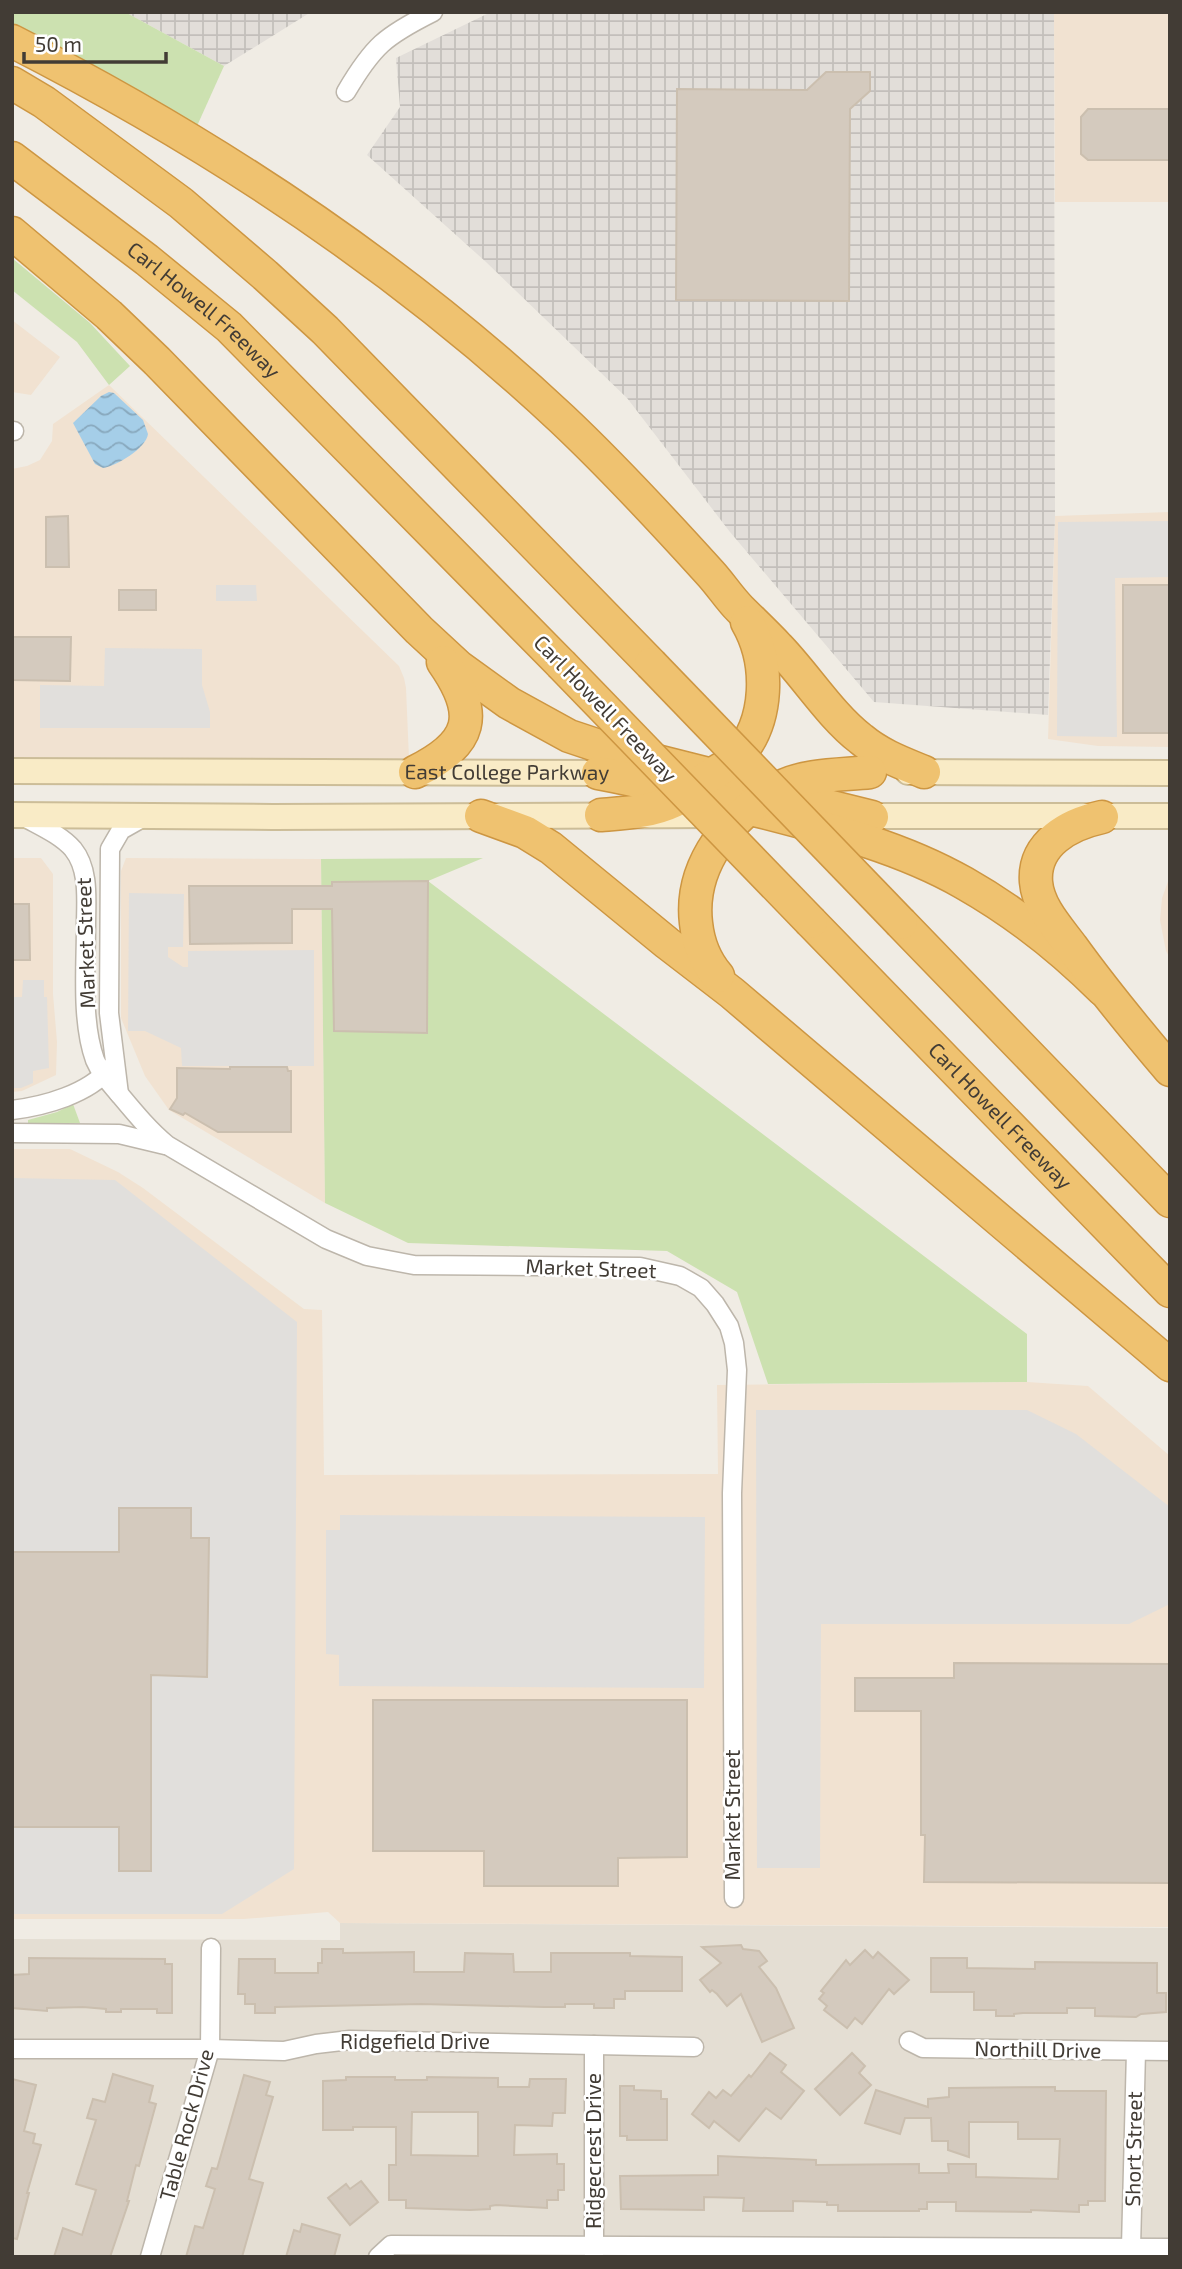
<svg xmlns="http://www.w3.org/2000/svg" width="1182" height="2269" viewBox="0 0 1182 2269" font-family="'Exo 2',sans-serif">
  <defs>
    <pattern id="industrial-grid" width="8" height="8" patternUnits="userSpaceOnUse" patternTransform="scale(1.75)"><rect width="8" height="8" fill="#e2ded9"/><path d="M0 4h8M4 0v8" fill="none" stroke="#c3bfbb"/></pattern>
    <pattern id="water-waves" width="16" height="10" patternUnits="userSpaceOnUse" patternTransform="scale(1.75)"><rect width="16" height="10" fill="#a5cee8"/><path d="M0 5q4-4 8 0t8 0" fill="none" stroke="#88a8bd"/></pattern>
  </defs>
  <rect width="100%" height="100%" fill="#f0ece4"/>
  <polygon fill="#e4ded3" points="340,1923 1170,1928 1170,2257 12,2257 12,1939 340,1940"/>
  <g fill="#f1e2d1">
    <polygon points="1054,12 1170,12 1170,202 1055,202"/>
    <polygon points="12,320 60,357 31,395 12,392"/>
    <polygon points="109,385 399,666 404,678 406,688 409,759 12,757 12,469 27,466 40,460 52,441 53,424"/>
    <polygon points="1170,512 1170,747 1098,746 1048,739 1055,516"/>
    <polygon points="12,858 41,858 53,874 53,994 57,1042 56,1075 22,1091 12,1092"/>
    <polygon points="126,858 321,859 325,1203 169,1110 145,1076 121,1018 121,871"/>
    <polygon points="1170,876 1170,958 1166,951 1160,920 1162,898"/>
    <polygon points="12,1149 70,1149 118,1172 143,1188 304,1309 322,1310 324,1475 718,1474 717,1385 1027,1382 1088,1386 1170,1456 1170,1927 340,1923 328,1912 244,1919 12,1919"/>
  </g>
  <g fill="url(#industrial-grid)">
    <polygon points="125,12 311,12 224,66"/>
    <polygon points="491,12 1054,12 1055,516 1048,715 874,702 730,532 627,398 486,262 367,155 400,107 396,58"/>
  </g>
  <g fill="#cce1b0">
    <polygon points="12,12 125,12 224,66 197,126 12,23"/>
    <polygon points="12,258 90,323 130,366 109,385 77,342 12,290"/>
    <polygon points="483,858 428,881 1027,1334 1027,1382 768,1384 737,1292 667,1251 408,1243 325,1203 321,859"/>
    <polygon points="73,1104 80,1123 28,1124 28,1120 57,1112"/>
  </g>
  <g fill="#e1dfdc">
    <polygon points="1170,521 1170,577 1115,578 1117,737 1057,736 1058,522"/>
    <polygon points="216,585 256,585 257,601 216,601"/>
    <polygon points="105,648 202,649 202,685 210,712 210,728 40,728 40,685 104,686"/>
    <polygon points="129,893 184,894 183,947 168,947 168,957 183,967 188,967 188,951 314,950 314,1066 182,1066 181,1048 145,1031 128,1031"/>
    <polygon points="23,980 44,980 44,997 47,997 49,1068 33,1071 33,1083 21,1088 12,1088 12,997 22,997"/>
    <polygon points="12,1178 115,1180 297,1322 294,1869 222,1914 12,1914"/>
    <polygon points="756,1410 1027,1410 1076,1434 1170,1507 1170,1604 1129,1624 821,1624 820,1868 757,1868"/>
    <polygon points="340,1515 705,1517 704,1688 339,1686 339,1655 326,1654 326,1530 340,1530"/>
  </g>
  <path fill="url(#water-waves)" d="M109,392L114,393L143,420L148,434C146,448 117,466 103,468L95,464L73,423L101,396Z"/>
  <g fill="#d4cabe" stroke="#cbbfaf" stroke-width="2" fill-rule="evenodd">
    <polygon points="826,72 870,72 870,91 850,109 849,301 676,300 677,89 807,90"/>
    <polygon points="1088,109 1170,109 1170,160 1088,160 1081,154 1081,117"/>
    <polygon points="68,516 69,567 46,567 46,517"/>
    <rect x="1123" y="585" width="47" height="148"/>
    <rect x="119" y="590" width="37" height="20"/>
    <polygon points="13,637 71,637 70,681 12,680"/>
    <polygon points="428,881 427,1033 334,1031 332,909 292,909 292,943 190,944 189,886 332,886 332,882"/>
    <polygon points="12,904 29,904 30,960 12,960"/>
    <polygon points="230,1067 287,1067 288,1071 291,1071 291,1132 218,1132 185,1113 183,1115 170,1109 177,1098 177,1068 230,1069"/>
    <polygon points="119,1508 191,1508 191,1538 209,1538 207,1677 151,1675 151,1871 119,1871 119,1827 12,1827 12,1552 119,1552"/>
    <polygon points="954,1663 1170,1664 1170,1883 924,1882 925,1835 921,1835 921,1711 855,1711 855,1678 954,1678"/>
    <polygon points="373,1700 687,1700 687,1857 618,1858 618,1886 484,1886 484,1851 373,1851"/>
    <polygon points="741,1945 743,1949 759,1951 767,1961 759,1967 776,1988 794,2028 762,2042 741,1994 727,2006 717,1994 712,1990 710,1992 700,1980 721,1963 702,1947"/>
    <polygon points="322,1949 343,1949 343,1953 414,1952 414,1972 464,1972 465,1953 513,1954 514,1972 551,1972 551,1953 630,1953 630,1956 682,1957 682,1991 625,1991 625,1999 614,1999 614,2008 594,2008 594,2004 565,2004 565,2007 544,2007 421,2004 275,2007 275,2013 255,2013 255,2004 245,2004 245,1994 238,1994 239,1959 275,1959 275,1973 318,1973 318,1963 322,1963"/>
    <polygon points="865,1950 873,1958 878,1952 909,1980 894,1994 889,1989 862,2024 855,2018 847,2028 824,2010 827,2006 819,1999 824,1993 821,1991 846,1960 850,1965"/>
    <polygon points="29,1958 165,1959 165,1964 172,1964 172,2013 157,2013 157,2009 121,2009 121,2012 106,2012 106,2009 83,2007 47,2008 47,2011 12,2008 12,1975 29,1974"/>
    <polygon points="931,1958 967,1958 967,1968 1035,1969 1035,1962 1157,1963 1157,1993 1166,1993 1166,2012 1141,2014 1136,2017 1095,2016 1095,2008 1067,2008 1067,2013 1023,2013 1014,2014 1014,2016 996,2016 996,2010 974,2010 974,1992 931,1992"/>
    <polygon points="770,2053 786,2065 781,2072 804,2091 781,2119 766,2108 739,2141 714,2121 709,2128 692,2114 709,2092 716,2098 723,2090 731,2096 749,2075 751,2077"/>
    <polygon points="852,2053 865,2066 859,2073 871,2085 840,2115 815,2089"/>
    <polygon points="113,2074 153,2086 149,2102 156,2104 139,2166 136,2165 127,2201 129,2201 110,2257 54,2257 63,2228 82,2235 96,2190 76,2184 96,2120 87,2118 93,2099 105,2102"/>
    <polygon points="244,2075 270,2082 266,2095 273,2097 249,2179 263,2183 242,2257 186,2257 195,2226 203,2228 215,2189 206,2186 212,2168 217,2169"/>
    <path d="M346,2077H395V2080H427V2077L498,2078V2087H529L530,2079H566L565,2113H553L552,2126L515,2125L514,2155L557,2154V2164H564V2190H558V2200H547V2208L496,2205L490,2206V2209L470,2210L406,2208V2200H389V2165H396V2127H353V2130H323V2081L346,2080ZM412,2112H478V2156L411,2155Z"/>
    <polygon points="12,2079 36,2085 24,2131 35,2134 33,2143 41,2145 27,2193 29,2193 17,2239 12,2238"/>
    <polygon points="620,2086 634,2086 634,2090 661,2091 661,2099 667,2099 667,2140 627,2140 627,2136 620,2136"/>
    <polygon points="1055,2087 1055,2091 1106,2091 1105,2201 1088,2201 1088,2205 1079,2205 1079,2212 1031,2210 1031,2212 956,2211 956,2202 927,2202 927,2209 919,2209 919,2211 838,2211 838,2205 827,2205 827,2202 793,2201 793,2211 743,2211 744,2198 704,2197 704,2210 621,2209 620,2176 718,2175 718,2156 816,2160 816,2165 919,2164 919,2173 949,2173 948,2164 976,2164 976,2177 1058,2179 1060,2139 1018,2139 1018,2122 969,2122 969,2157 948,2150 948,2141 932,2141 931,2118 905,2118 900,2134 865,2123 876,2090 928,2107 928,2099 949,2097 949,2088"/>
    <polygon points="361,2181 378,2202 350,2225 328,2198 346,2184 350,2189"/>
    <polygon points="302,2224 340,2235 334,2257 286,2257 294,2230 300,2232"/>
  </g>
  <g fill="none" stroke-linecap="round" stroke-linejoin="round">
    <g stroke="#bdb6ab" stroke-width="21">
      <g id="street">
        <path d="M346,92C373,46 385,36 433,12"/>
        <polyline points="12,431 14,431"/>
        <path d="M24,817C40,826 61,835 73,849C90,870 86,901 86,926C86,968 81,1021 95,1060C101,1074 110,1083 120,1095C135,1113 149,1130 167,1145L326,1239L367,1256L414,1265L640,1267L680,1276L701,1288L715,1304L729,1326L734,1343L737,1370L732,1493L734,1898"/>
        <polyline points="119,1094 109,1013 110,849 121,830 144,817"/>
        <path d="M12,1110C45,1106 88,1094 110,1068"/>
        <polyline points="12,1133 119,1134 165,1145"/>
        <polyline points="909,2041 923,2048 1170,2051"/>
        <polyline points="12,2049 210,2049 284,2051 316,2044 350,2040 694,2047"/>
        <polyline points="1131,2247 1136,2051"/>
        <polyline points="150,2257 210,2049 211,1948"/>
        <polyline points="378,2257 391,2245 1170,2248"/>
        <polyline points="594,2257 594,2045"/>
      </g>
    </g>
    <g stroke="#ccbd98" stroke-width="28">
      <g id="secondary">
        <path id="s1" d="M12,771L616,773"/>
        <polyline points="908,772 1170,773"/>
        <polyline points="12,815 273,817 719,815"/>
        <polyline points="853,816 1170,816"/>
      </g>
    </g>
    <g stroke="#cd9642" stroke-width="35">
      <g id="highway">
        <path d="M12,41C210,142 400,267 562,419C614,468 662,520 710,573C721,585 729,598 740,609C753,622 766,634 778,647C806,676 830,715 861,739C880,755 902,763 924,772"/>
        <polyline points="12,83 44,102 181,203 265,275 325,330 651,664"/>
        <path id="s2" d="M12,158L147,260L229,327L561,664"/>
        <polyline points="12,233 109,315 157,361 419,630 459,667 509,703 569,736 605,748 712,775 743,785 872,817"/>
        <path d="M415,772C473,743 480,715 443,662"/>
        <path d="M598,773C652,783 706,797 759,811C829,829 901,847 964,883C1015,912 1062,949 1103,990"/>
        <path d="M601,815C626,813 651,812 674,801C685,796 695,787 705,779C715,772 728,766 736,758C770,722 770,662 747,622"/>
        <polyline points="481,816 525,832 551,848 667,943 732,993 1170,1365"/>
        <path d="M1102,817C1070,824 1033,843 1036,882C1038,907 1058,928 1072,947C1103,990 1136,1030 1170,1070"/>
        <path id="s3" d="M811,922L1170,1291"/>
        <polyline points="901,923 1170,1201"/>
        <path d="M718,976C705,961 698,942 696,923C689,864 732,813 781,787C805,774 844,775 870,772"/>
      </g>
    </g>
    <use href="#street" stroke="#fff" stroke-width="18"/>
    <use href="#secondary" stroke="#f9ebc6" stroke-width="24"/>
    <use href="#highway" stroke="#efc270" stroke-width="32"/>
    <g stroke="#cd9642" stroke-width="35" stroke-linecap="butt">
      <g id="highway-bridge">
        <polyline points="561,664 811,922"/>
        <polyline points="651,664 901,923"/>
      </g>
    </g>
    <use href="#highway-bridge" stroke="#efc270" stroke-width="32"/>
  </g>
  <g text-anchor="middle" stroke-width="5" stroke-linejoin="round" paint-order="stroke">
    <g font-size="21" fill="#423c35" stroke="#fff">
      <text dy="7" stroke="none"><textPath href="#s2" startOffset="245">Carl Howell Freeway</textPath></text>
      <text transform="translate(605 709) rotate(46)" y="7">Carl Howell Freeway</text>
      <text dy="7" stroke="none"><textPath href="#s1" startOffset="495">East College Parkway</textPath></text>
      <text transform="translate(86 943) rotate(-92)" y="7">Market Street</text>
      <text dy="7" stroke="none"><textPath href="#s3" startOffset="271">Carl Howell Freeway</textPath></text>
      <text transform="translate(591 1269) rotate(2)" y="7">Market Street</text>
      <text transform="translate(733 1815) rotate(-90)" y="7">Market Street</text>
      <text x="415" y="2049">Ridgefield Drive</text>
      <text transform="translate(1038 2050) rotate(1)" y="7">Northill Drive</text>
      <text transform="translate(187 2125) rotate(-75)" y="7">Table Rock Drive</text>
      <text transform="translate(1134 2149) rotate(-89)" y="7">Short Street</text>
      <text transform="translate(594 2151) rotate(-90)" y="7">Ridgecrest Drive</text>
    </g>
  </g>
  <rect width="1182" height="2269" fill="none" stroke="#423c35" stroke-width="28"/>
  <path d="M24 52v10h142v-10" fill="none" stroke="#423c35" stroke-width="3.5"/>
  <text x="35" y="52" font-size="21" fill="#423c35" stroke="#ffffff" stroke-width="5" paint-order="stroke">50 m</text>
</svg>
